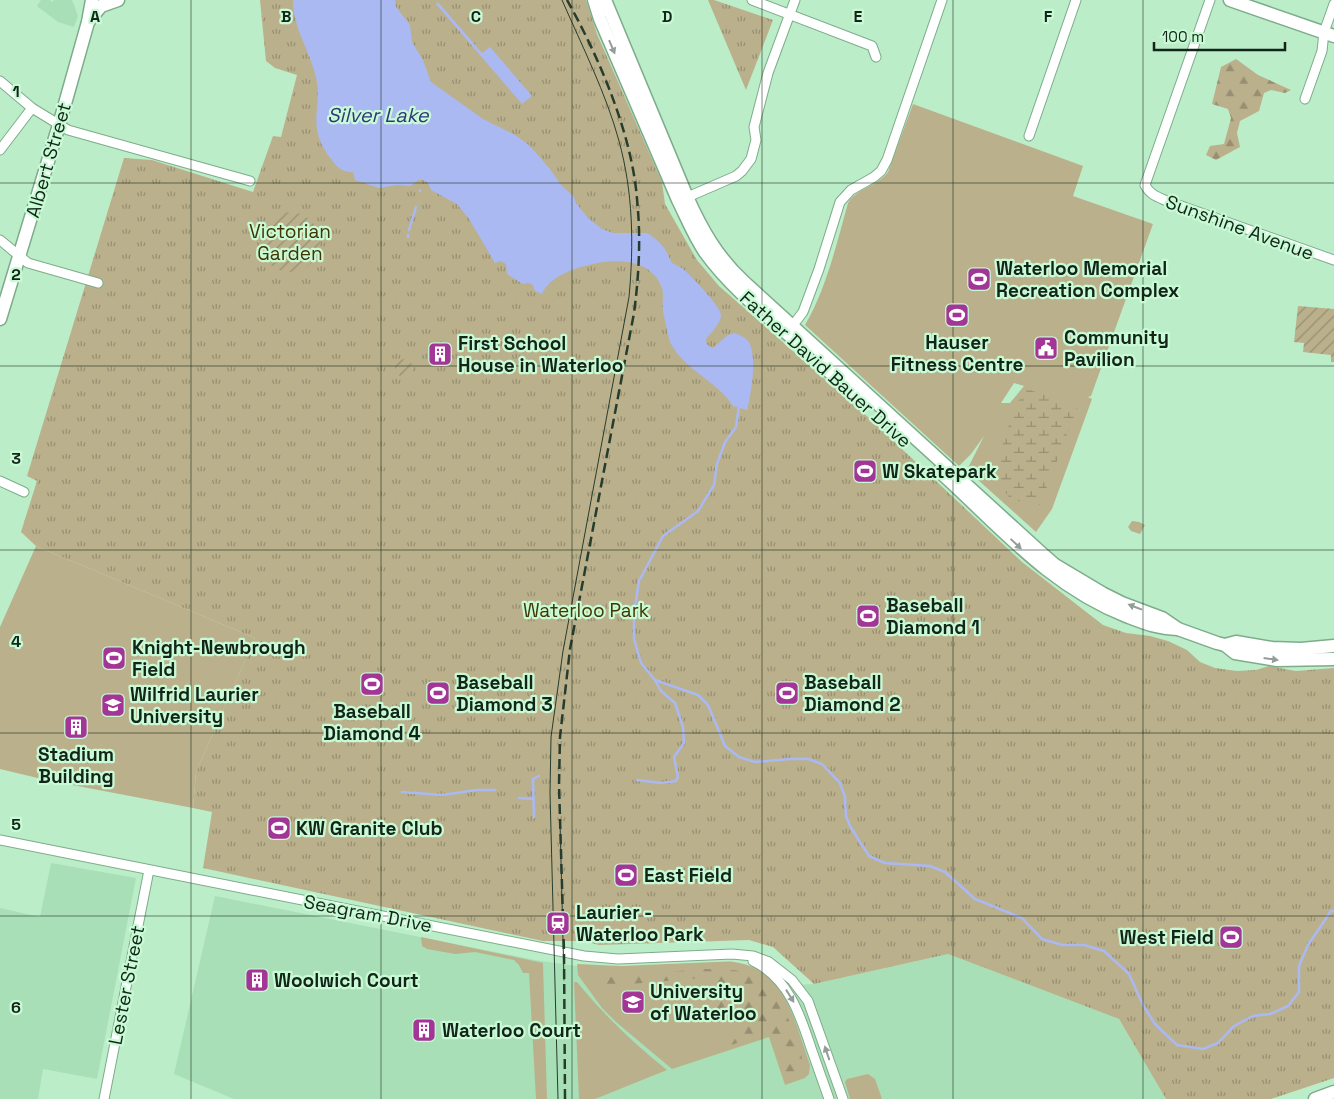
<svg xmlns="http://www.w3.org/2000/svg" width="1334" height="1099" viewBox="0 0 1334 1099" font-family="'Space Grotesk',sans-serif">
  <defs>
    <pattern id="forest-firs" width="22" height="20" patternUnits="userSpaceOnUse" patternTransform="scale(1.25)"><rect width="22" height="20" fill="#bbb08c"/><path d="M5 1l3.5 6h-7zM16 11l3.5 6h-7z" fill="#978f71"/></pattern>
    <pattern id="wetland-marsh" width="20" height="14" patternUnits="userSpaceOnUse" patternTransform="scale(1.25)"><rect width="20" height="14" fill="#bbb08c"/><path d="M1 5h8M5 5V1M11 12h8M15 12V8" fill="none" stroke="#978f71"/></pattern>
    <pattern id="park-tufts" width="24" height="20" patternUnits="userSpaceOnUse" patternTransform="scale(1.25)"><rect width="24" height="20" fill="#bbb08c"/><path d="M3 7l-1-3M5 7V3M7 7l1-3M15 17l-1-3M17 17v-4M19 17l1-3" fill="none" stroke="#978f71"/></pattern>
    <pattern id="garden-furrows" width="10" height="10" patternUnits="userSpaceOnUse" patternTransform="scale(1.25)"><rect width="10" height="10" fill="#bbb08c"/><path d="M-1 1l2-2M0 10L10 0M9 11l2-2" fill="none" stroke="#978f71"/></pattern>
  </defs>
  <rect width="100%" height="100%" fill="#bbedc8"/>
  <g fill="#a9dfb7">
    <polygon points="41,0 50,0 52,2 54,0 71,0 73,2 78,16 74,27 58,22 37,6"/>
    <polygon points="51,863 136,878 97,1079 43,1069 38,1099 0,1099 0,908 40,917"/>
    <polygon points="215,896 535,960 577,966 608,972 773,986 814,984 948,954 1119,1019 1166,1099 234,1099 174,1074"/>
  </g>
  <g fill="#bbb08c" fill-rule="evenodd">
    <path d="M913,104L1083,166L1073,196L1153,224L1091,396L1088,397L1092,399L1052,509L1036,532L967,470L984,436L971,454L959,466L805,325C826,290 837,242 848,203C857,188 878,186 888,172ZM1014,383L1024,386L1010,403H1001Z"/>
    <polygon points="36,546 255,638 196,772 193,808 46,780 0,769 0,627"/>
    <polygon points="421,937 543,963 547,1099 536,1099 529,973 523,973 519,965 514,960 475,952 455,954 427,949 422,946"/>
    <path d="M715,962C721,962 728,961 734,962C787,969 795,1024 810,1065L809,1074L805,1078L785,1085L769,1037L672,1069L616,1022L602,1008L578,975L577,964L621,966Z"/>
    <path d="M574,982H577C604,1015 634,1044 667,1070L595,1099H579Z"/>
    <polygon points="868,1074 875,1079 882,1099 850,1099 845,1082 847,1079"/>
  </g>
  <g fill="url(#forest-firs)">
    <polygon points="1236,59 1258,75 1291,90 1285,93 1271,90 1264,93 1259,111 1240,121 1237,133 1240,147 1216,160 1206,155 1210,146 1224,144 1231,118 1228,109 1212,104 1221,67"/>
    <path d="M702,969C719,970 740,968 756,976C777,985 802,1044 803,1066C803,1070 801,1074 799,1077L787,1082L777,1047L770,1032L731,1045L714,1005L717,987L700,978L608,986L589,979L592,973L610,977Z"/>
  </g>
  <polygon fill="url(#wetland-marsh)" points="1027,389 1078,406 1040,505 1011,500 993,476 1014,408"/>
  <g fill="url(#park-tufts)">
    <polygon points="260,0 586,0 597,34 662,182 665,204 697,260 719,286 869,418 1022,562 1103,625 1126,633 1150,636 1168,641 1187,650 1200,662 1215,668 1237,671 1256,670 1269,666 1296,671 1334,668 1334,1078 1271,1099 1166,1099 1119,1019 948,954 814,984 773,947 749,940 599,945 584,941 543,941 203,868 212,812 193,808 196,772 255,638 36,546 21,532 37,481 27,476 124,158 152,160 253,192 273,136 281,137 297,75 275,68 266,61"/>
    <polygon points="708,0 714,0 773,20 746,90"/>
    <polygon points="1132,521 1139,522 1145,525 1140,534 1131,531 1128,527"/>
  </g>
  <g fill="url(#garden-furrows)">
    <circle cx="290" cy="242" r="30"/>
    <polygon points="1298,306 1334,309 1334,362 1331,362 1331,355 1303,352 1304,343 1294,342"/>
    <circle cx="404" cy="368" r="9"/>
  </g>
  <g fill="#abb9f2">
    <path d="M293,0H395L396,7L410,25L412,42L423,60L431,82L483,119L515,135L529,145L550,169L561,185L574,197L576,203L588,218L602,229L613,233H646L649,234L658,241L665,249L672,263C675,265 679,266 682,268C689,274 723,308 721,316C720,324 711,333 706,339C706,344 708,346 713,348L728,335L735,333C739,335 745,337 748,341C758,354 751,395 747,410L733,406C717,381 686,371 671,344C669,341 664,316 663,311C662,304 664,295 662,288C651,257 612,258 585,266C569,270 549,278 542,294L535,291L533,285L529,283L523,284L507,274L506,264L501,261L495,263L469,219L457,204L431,190L428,183L423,180H418L411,186L397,185L379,188L355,180L353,172C350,172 348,172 345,171C339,170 334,163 331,159C303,123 326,105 314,70C307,46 293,26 293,0Z"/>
    <polygon points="438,2 482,53 490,47 532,96 522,104 436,4"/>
  </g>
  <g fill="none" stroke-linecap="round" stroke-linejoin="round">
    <g stroke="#abb9f2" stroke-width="2.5">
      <polyline points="420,191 420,190"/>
      <polyline points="409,230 416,207"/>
      <polyline points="408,237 408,235"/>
      <polyline points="739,406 736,427 725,442 717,464 714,485 698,511 663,536 639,581 634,613 634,639 641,663 655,680 698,695 708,705 725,746 739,757 755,762 790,759 808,759 822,764 840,783 845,797 846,816 850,826 869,856 885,863 930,866 945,872 975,899 1022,918 1042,939 1062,945 1084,945 1104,951 1129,974 1143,1005 1155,1024 1177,1045 1203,1049 1218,1043 1234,1026 1253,1016 1270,1014 1288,1006 1299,992 1299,966 1308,945 1331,911 1334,911"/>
      <polyline points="637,780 661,783 676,781 678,777 674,757 684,743 683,727 675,703 661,691 655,680"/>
      <polyline points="402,792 442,795 477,790 495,790"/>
      <polyline points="519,798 533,799"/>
      <polyline points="534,817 533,779 539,776"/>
    </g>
    <g stroke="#7dac8a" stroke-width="11">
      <g id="street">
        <polyline points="752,0 872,46 876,57"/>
        <path d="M1210,0L1145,185C1150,195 1158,197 1167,201L1334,260"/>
        <polyline points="0,81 32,108 68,130 250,181"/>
        <polyline points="1305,99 1322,51 1324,32 1334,4"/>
        <polyline points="1029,136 1076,0"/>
        <polyline points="0,150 32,108"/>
        <polyline points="683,199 736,176 742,171 751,159 756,140 754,127 768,73 795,0"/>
        <polyline points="0,240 28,263 98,283"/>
        <polyline points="790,329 803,312 819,269 840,202 851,190 874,177 881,171 887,160 942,0"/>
        <polyline points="0,481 24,492"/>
        <polyline points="0,840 584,956 618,959 732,954 753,956 769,962 792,980 808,1001 843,1099"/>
        <path d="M753,961C788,978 800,1014 811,1048C817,1065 823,1082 829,1099"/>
        <polyline points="104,1099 149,870"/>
      </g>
    </g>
    <g stroke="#7dac8a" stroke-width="15">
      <g id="secondary">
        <path d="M594,0L600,19L678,200C687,218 694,236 705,252C730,287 766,315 798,343"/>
        <path d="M605,0L687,197C702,230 717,257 744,282L1038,550L1055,565L1102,593L1122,603L1162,618L1178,629L1217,643L1225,645L1236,642L1272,648L1301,649L1334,646"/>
        <polyline points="1230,0 1334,36"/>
        <polyline points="88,22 101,6 118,0"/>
        <polyline points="0,319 59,125 88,22 92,0"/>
        <polyline points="824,367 863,402"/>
        <path d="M939,471C1000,526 1048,585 1126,616C1147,624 1156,628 1178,629"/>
        <polyline points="1225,645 1235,653 1277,660 1334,659"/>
        <polyline points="1315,1099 1334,1092"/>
      </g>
    </g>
    <use href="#street" stroke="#fff" stroke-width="9"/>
    <use href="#secondary" stroke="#fff" stroke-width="12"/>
    <g stroke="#263d2d" stroke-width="1">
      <polyline points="560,821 564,980"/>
      <path d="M558,1099L550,793L551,737L563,651L629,297C634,244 633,192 619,141C606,93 582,46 562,0"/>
    </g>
    <path stroke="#263d2d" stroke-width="2.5" stroke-dasharray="10 5" stroke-linecap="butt" d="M565,1099L564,952L559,785L560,737L570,649L634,313C639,275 641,238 637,199C632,134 599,57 567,0"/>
  </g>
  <defs><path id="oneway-solid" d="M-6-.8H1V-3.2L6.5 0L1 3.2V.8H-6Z" transform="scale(1.25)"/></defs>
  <g fill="#949d97">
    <use href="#oneway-solid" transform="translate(612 47) rotate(67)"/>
    <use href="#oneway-solid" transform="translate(1016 544) rotate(43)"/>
    <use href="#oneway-solid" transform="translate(1135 607) rotate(-159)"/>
    <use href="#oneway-solid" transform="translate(1271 659) rotate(8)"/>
    <use href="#oneway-solid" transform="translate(790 996) rotate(58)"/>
    <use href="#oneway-solid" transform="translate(827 1053) rotate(-109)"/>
  </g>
  <path fill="none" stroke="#122518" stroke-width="1" stroke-opacity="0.55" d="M191,0V1099M381,0V1099M572,0V1099M762,0V1099M953,0V1099M1143,0V1099M0,183H1334M0,366H1334M0,550H1334M0,733H1334M0,916H1334"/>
  <defs>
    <g id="stadium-square" transform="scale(1.25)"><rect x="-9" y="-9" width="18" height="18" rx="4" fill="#a23595" stroke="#c8fad5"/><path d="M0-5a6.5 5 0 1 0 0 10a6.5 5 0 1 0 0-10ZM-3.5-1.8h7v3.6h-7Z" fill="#fff"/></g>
    <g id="civic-square" transform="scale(1.25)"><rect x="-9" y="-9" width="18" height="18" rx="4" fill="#a23595" stroke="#c8fad5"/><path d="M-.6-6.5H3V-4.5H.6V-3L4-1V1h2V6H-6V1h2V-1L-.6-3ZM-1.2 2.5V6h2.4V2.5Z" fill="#fff"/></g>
    <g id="building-square" transform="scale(1.25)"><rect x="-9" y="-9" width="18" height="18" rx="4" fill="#a23595" stroke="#c8fad5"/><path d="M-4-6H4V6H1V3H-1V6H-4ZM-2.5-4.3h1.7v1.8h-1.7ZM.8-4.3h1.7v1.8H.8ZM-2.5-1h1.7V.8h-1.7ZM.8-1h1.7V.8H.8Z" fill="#fff"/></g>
    <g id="university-square" transform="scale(1.25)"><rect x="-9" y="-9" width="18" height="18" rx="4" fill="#a23595" stroke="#c8fad5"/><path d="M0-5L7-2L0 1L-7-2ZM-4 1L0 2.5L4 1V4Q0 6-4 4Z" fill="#fff"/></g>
    <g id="station-square" transform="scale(1.25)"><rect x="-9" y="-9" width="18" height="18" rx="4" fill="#a23595" stroke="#c8fad5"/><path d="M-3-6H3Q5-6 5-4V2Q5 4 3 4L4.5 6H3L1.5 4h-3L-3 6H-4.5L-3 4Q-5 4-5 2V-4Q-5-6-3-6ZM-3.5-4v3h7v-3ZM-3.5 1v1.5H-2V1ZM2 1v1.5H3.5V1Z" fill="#fff"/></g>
  </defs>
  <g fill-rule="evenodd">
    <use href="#stadium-square" x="979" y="279"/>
    <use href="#stadium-square" x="957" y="315"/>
    <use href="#civic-square" x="1046" y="348"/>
    <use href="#building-square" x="440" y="354"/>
    <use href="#stadium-square" x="865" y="471"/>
    <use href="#stadium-square" x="868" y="616"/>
    <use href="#stadium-square" x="114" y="658"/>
    <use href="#stadium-square" x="372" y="684"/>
    <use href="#stadium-square" x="438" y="693"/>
    <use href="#stadium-square" x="787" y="693"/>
    <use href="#university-square" x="113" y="705"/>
    <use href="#building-square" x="76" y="727"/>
    <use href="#stadium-square" x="279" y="828"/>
    <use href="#stadium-square" x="626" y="875"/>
    <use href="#station-square" x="558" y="923"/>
    <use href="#stadium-square" x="1231" y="937"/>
    <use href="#building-square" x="257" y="980"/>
    <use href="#university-square" x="633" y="1002"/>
    <use href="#building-square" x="424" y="1030"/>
  </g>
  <g text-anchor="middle" stroke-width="4.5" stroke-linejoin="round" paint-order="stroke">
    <g font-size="19" fill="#122518" stroke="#c8fad5">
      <text transform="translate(48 160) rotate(-74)" y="7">Albert Street</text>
      <text transform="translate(1240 227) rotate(20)" y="7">Sunshine Avenue</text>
      <text transform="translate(826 369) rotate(42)" y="7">Father David Bauer Drive</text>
      <text transform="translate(368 913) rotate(11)" y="7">Seagram Drive</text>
      <text transform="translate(126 985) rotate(-79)" y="7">Lester Street</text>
    </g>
    <g font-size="19" fill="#423501" stroke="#c8fad5">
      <text x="290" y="238">Victorian<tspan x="290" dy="22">Garden</tspan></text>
      <text x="586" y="617">Waterloo Park</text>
    </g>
    <g font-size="19" font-weight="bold" fill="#122518" stroke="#c8fad5" text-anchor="start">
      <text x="996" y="275">Waterloo Memorial<tspan x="996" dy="22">Recreation Complex</tspan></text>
      <text x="1064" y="344">Community<tspan x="1064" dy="22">Pavilion</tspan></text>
      <text x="957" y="349" text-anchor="middle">Hauser<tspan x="957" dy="22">Fitness Centre</tspan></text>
      <text x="458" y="350">First School<tspan x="458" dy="22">House in Waterloo</tspan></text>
      <text x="882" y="478">W Skatepark</text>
      <text x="886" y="612">Baseball<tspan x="886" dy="22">Diamond 1</tspan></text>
      <text x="132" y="654">Knight-Newbrough<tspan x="132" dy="22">Field</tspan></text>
      <text x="456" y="689">Baseball<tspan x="456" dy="22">Diamond 3</tspan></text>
      <text x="804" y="689">Baseball<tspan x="804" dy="22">Diamond 2</tspan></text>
      <text x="130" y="701">Wilfrid Laurier<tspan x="130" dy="22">University</tspan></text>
      <text x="372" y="718" text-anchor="middle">Baseball<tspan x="372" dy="22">Diamond 4</tspan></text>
      <text x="76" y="761" text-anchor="middle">Stadium<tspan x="76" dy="22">Building</tspan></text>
      <text x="296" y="835">KW Granite Club</text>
      <text x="644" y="882">East Field</text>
      <text x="576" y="919">Laurier -<tspan x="576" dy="22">Waterloo Park</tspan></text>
      <text x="1214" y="944" text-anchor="end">West Field</text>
      <text x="274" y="987">Woolwich Court</text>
      <text x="650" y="998">University<tspan x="650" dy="22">of Waterloo</tspan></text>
      <text x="442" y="1037">Waterloo Court</text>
    </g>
    <g font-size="20" font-style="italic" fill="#2e387a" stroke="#c8fad5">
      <text x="378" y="122">Silver Lake</text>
    </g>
  </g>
  <g font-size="16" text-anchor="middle" font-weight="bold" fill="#122518" stroke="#c8fad5" stroke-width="4.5" stroke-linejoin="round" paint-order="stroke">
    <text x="95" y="22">A</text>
    <text x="286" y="22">B</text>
    <text x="476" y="22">C</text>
    <text x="667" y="22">D</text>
    <text x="858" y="22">E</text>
    <text x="1048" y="22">F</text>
    <text x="16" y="97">1</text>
    <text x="16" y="280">2</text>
    <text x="16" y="464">3</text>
    <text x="16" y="647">4</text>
    <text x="16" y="830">5</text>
    <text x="16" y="1013">6</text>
  </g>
  <path d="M1154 42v8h131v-8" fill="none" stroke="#122518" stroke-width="2.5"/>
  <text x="1162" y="42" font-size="15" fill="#122518" stroke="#c8fad5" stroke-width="4" paint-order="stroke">100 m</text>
</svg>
